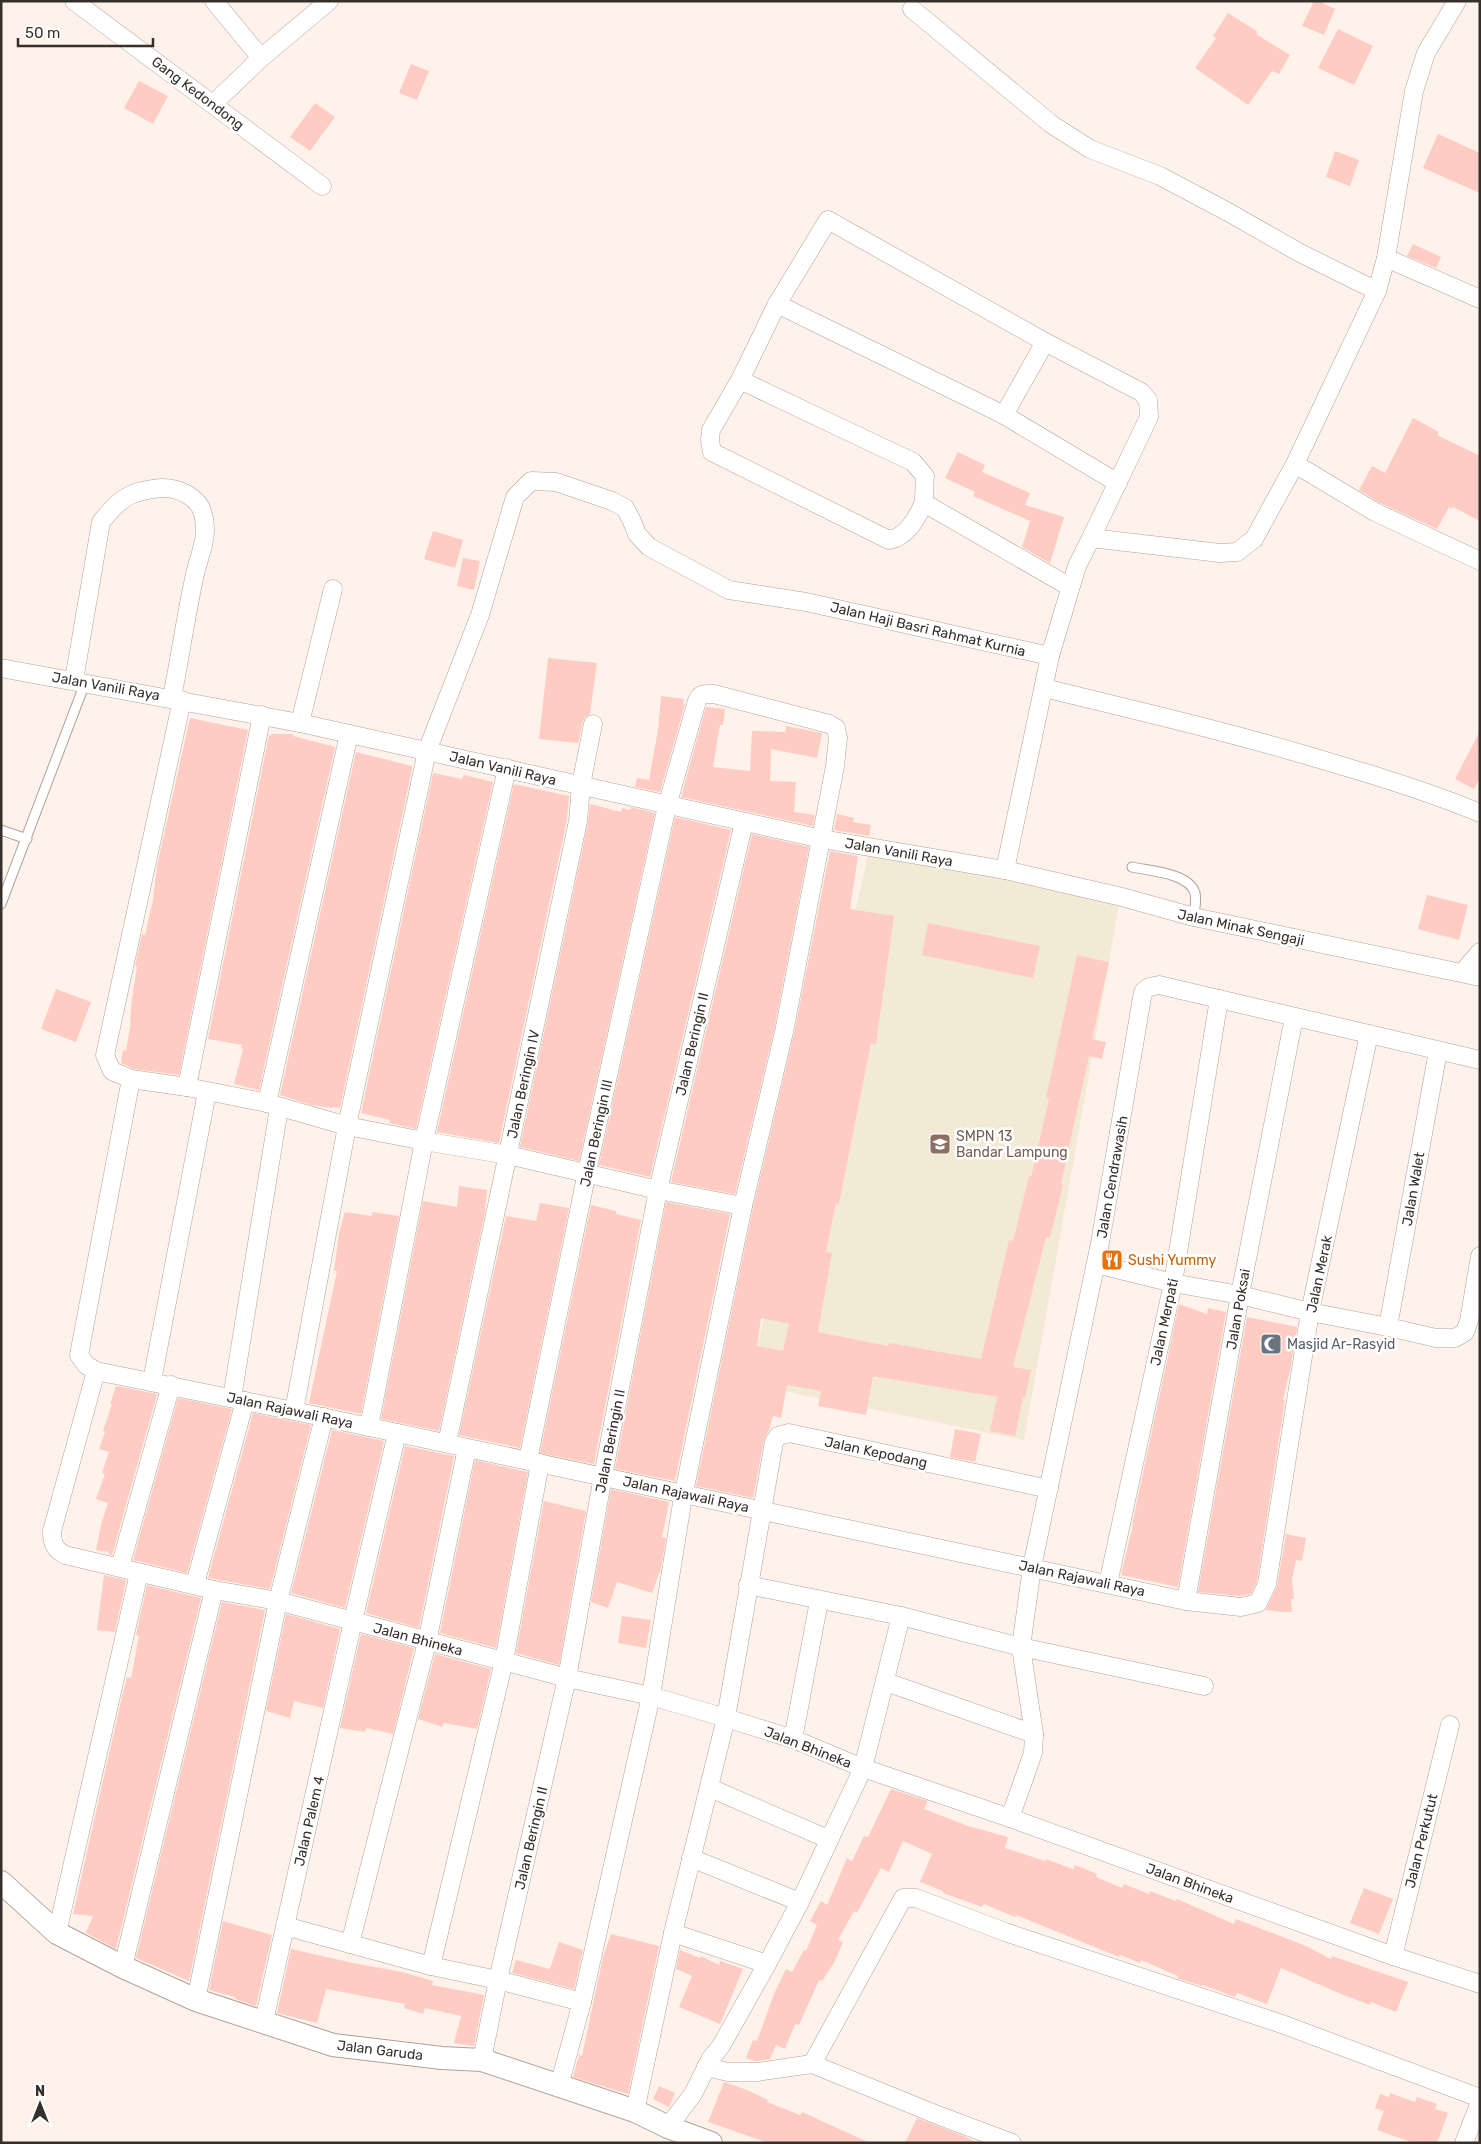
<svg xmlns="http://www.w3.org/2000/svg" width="1481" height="2144" viewBox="0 0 1481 2144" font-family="Rubik,sans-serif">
  <rect width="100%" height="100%" fill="#fef2ea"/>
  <polygon fill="#f3ead5" points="869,850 1119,905 1024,1440 749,1384"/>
  <g fill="#ffccc3" fill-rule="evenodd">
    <polygon points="1314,1 1319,1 1335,9 1324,35 1302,26"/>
    <polygon points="1228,13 1258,32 1256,34 1290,55 1279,74 1272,71 1248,105 1195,68 1216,38 1213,36"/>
    <polygon points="1338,29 1373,46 1354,85 1318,68"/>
    <polygon points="411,64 429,71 417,100 399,93"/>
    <polygon points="139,81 168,96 153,124 124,108"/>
    <polygon points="315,103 335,117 310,151 290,137"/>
    <polygon points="1438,134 1480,153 1480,193 1423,168"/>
    <polygon points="1335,151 1359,160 1350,186 1326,177"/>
    <polygon points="1413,244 1441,257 1436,268 1407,256"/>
    <polygon points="1413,418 1439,432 1437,435 1480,456 1480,521 1453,507 1452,509 1449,507 1437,529 1380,503 1359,490 1372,466 1385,473"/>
    <polygon points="958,452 985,465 982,472 1030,493 1025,505 1064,517 1050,563 1022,547 1030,521 973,496 975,492 945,478"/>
    <polygon points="433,531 463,540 455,568 424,559"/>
    <polygon points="463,558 480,561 474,590 457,586"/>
    <polygon points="548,658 597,663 590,714 585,717 583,721 578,743 539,739"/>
    <polygon points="661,696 684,699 683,704 685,704 660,792 635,787 637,778 649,780 658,730"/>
    <polygon points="706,707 725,709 723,725 720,725 713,767 750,771 752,731 785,732 786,726 822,733 817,758 771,749 770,781 796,782 794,812 815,815 813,826 681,797"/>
    <polygon points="190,718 248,730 179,1075 134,1069 121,1063 123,1050 126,1051 131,1022 130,1022 132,999 137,967 135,966 142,934 145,935 153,900 157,866"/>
    <polygon points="1480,731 1480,778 1474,789 1455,779"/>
    <polygon points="271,734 293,734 293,736 335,747 259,1090 234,1084 243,1049 241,1048 242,1045 208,1039 269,735 271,736"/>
    <polygon points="356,752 412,766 412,769 340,1108 333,1107 332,1108 311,1105 280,1095"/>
    <polygon points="433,773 462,779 464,775 493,782 416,1129 389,1123 390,1120 361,1113"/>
    <polygon points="514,784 569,796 567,819 499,1143 437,1132"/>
    <polygon points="590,804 621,812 622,808 630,810 631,807 655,813 579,1161 520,1147 588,823"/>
    <polygon points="837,814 854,818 853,822 871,825 869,836 834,830"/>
    <polygon points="675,817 731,830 650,1177 599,1165"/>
    <polygon points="752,834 809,847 774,1030 735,1194 671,1182"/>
    <path d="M830,851L858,856L850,909L894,916L876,1044L871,1043L839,1204L836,1203L826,1252L832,1253L818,1332L888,1346L889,1343L981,1359L1009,1240L1013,1241L1029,1176L1031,1177L1049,1099L1046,1098L1077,955L1109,962L1092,1039L1106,1042L1102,1059L1089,1056L1061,1184L1063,1185L1050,1238L1046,1237L1013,1367L1031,1370L1025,1398L1023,1397L1015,1436L990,1431L997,1397L873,1376L866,1415L818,1406L821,1391L787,1385L781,1418L773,1416L769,1430L764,1440L753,1498L696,1486L753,1208L794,1034ZM761,1318L789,1324L783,1351L757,1346Z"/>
    <polygon points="1427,895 1468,905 1459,940 1418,929"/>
    <polygon points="928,923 1040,946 1033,978 922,955"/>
    <polygon points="56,989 91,1002 76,1042 41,1029"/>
    <polygon points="459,1186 487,1190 485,1212 439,1431 381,1419 423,1201 457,1207"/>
    <polygon points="666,1202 730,1214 675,1481 615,1469"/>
    <polygon points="540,1203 569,1208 520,1448 459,1435 506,1216 536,1221"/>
    <polygon points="591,1205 616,1211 616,1214 641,1220 594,1464 540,1453"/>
    <polygon points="345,1212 372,1216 372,1212 399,1216 361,1414 309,1403 337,1271 334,1271 339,1233"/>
    <polygon points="1179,1304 1207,1314 1208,1308 1226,1312 1178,1587 1121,1575 1133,1525 1132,1525"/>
    <polygon points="1247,1317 1297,1327 1290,1370 1283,1400 1285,1400 1257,1581 1251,1594 1240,1596 1198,1592"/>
    <polygon points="116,1386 157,1394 112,1555 108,1554 109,1552 96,1550 101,1525 108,1503 96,1499 105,1474 102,1473 109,1452 99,1449 105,1432 103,1431 112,1404 110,1404"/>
    <polygon points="178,1398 232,1409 187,1573 133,1560"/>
    <polygon points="253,1413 311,1425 270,1589 208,1578"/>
    <polygon points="955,1429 981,1434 975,1462 950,1457"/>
    <polygon points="332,1430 384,1441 345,1608 291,1593"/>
    <polygon points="405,1446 454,1456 419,1628 366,1613"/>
    <polygon points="475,1460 528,1472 496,1648 440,1633"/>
    <polygon points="611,1489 669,1502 662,1537 666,1538 661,1568 652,1593 617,1582 608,1608 591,1602"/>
    <polygon points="544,1501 586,1511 559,1665 516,1653"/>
    <polygon points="1286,1534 1306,1538 1302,1561 1296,1560 1292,1580 1294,1599 1291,1599 1292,1612 1280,1612 1266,1610 1277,1586"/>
    <polygon points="104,1575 126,1580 115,1632 97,1630"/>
    <polygon points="147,1585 201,1598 116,1949 86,1933 93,1916 73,1914 121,1701 127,1677 131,1678 139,1636 136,1635"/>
    <polygon points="222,1602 265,1610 189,1981 136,1958"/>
    <polygon points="286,1614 340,1629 323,1708 294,1701 290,1718 266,1711"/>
    <polygon points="622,1616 651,1620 646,1648 618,1643"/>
    <polygon points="361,1634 414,1648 393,1734 366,1728 365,1732 340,1728"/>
    <polygon points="435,1654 491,1669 477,1729 444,1723 442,1727 418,1719"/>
    <polygon points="891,1789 928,1801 924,1809 968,1826 1008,1837 1005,1848 1045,1861 1046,1859 1073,1869 1075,1865 1097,1874 1096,1877 1122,1888 1124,1884 1149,1894 1150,1891 1176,1901 1177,1899 1234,1924 1236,1919 1306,1946 1331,1959 1332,1956 1408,1982 1396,2012 1371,2002 1370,2005 1341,1994 1281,1968 1267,2004 1237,1993 1235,1997 1203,1985 1202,1986 1177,1978 1178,1976 1141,1960 1140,1963 1120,1955 1119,1957 1016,1915 1015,1917 984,1904 982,1907 943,1893 943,1891 920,1882 932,1854 903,1841 889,1872 881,1868 857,1913 854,1911 838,1940 843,1942 835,1961 822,1981 819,1980 799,2025 795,2024 785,2049 776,2045 770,2059 756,2061 746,2058 753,2040 757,2041 774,1994 786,1969 792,1972 804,1950 806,1951 817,1925 810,1921 821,1901 827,1905 847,1858 852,1861 864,1836 868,1837"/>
    <polygon points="1364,1888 1393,1899 1379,1934 1350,1923"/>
    <polygon points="223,1921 272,1935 256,2006 235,1999 235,1997 209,1990"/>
    <polygon points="611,1934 659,1946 628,2094 573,2077 579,2055 582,2056 603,1957"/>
    <polygon points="559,1942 583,1950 574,1989 512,1973 516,1960 550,1969"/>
    <polygon points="291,1949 353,1963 402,1972 433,1981 432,1985 484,1995 474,2046 454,2043 461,2016 425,2008 423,2014 404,2008 405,2004 326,1989 317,2023 277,2013"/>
    <polygon points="680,1950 700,1958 701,1956 719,1965 720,1961 743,1969 720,2024 679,2007 692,1976 676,1969"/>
    <polygon points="724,2082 747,2090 768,2100 767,2102 800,2115 802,2112 870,2143 768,2143 708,2122"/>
    <polygon points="659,2086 675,2093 669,2107 653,2099"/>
    <polygon points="1390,2093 1415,2102 1417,2097 1437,2104 1435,2109 1448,2113 1437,2143 1414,2143 1377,2130 1384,2111 1375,2108 1380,2094 1389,2097"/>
    <polygon points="917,2118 966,2137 977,2143 905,2143"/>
  </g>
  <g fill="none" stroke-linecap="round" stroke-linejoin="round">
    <g stroke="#afa299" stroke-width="11">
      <g id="service">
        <polyline points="1,830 27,839"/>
        <path d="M1132,867C1150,871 1189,873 1195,893C1197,901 1194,910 1194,917"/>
        <polyline points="1,904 85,683"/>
      </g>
    </g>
    <g stroke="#afa299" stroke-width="19">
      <g id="minor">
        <polyline points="74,1 322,186"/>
        <polyline points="214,1 261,58"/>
        <polyline points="912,9 1051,124 1090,149 1160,176 1228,212 1300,253 1377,291"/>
        <polyline points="213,104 261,58 329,1"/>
        <polyline points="1386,258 1480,299"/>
        <polyline points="777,304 828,220 1045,342 1141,392 1148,400 1149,417 1091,538"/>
        <path d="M740,380L913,462L925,476C924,484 925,498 923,504C917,519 905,538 889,540L712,452L710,440L711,430L740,380L777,304L1004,415L1118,483"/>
        <polyline points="1004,415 1045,342"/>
        <polyline points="1295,464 1375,512 1480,561"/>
        <polyline points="924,503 1070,587"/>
        <polyline points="1,668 300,723 822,839 1005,870 1122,897 1194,917 1480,977"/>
        <path d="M74,680L101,522C120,498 130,491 161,488C178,487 199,497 203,514C209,536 200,553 195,574C186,615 180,657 172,698"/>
        <path d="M1044,688C1143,712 1242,735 1339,765C1387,779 1434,794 1480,813"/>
        <polyline points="182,700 105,1055 112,1071 131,1079 187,1087 267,1103 347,1126 424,1141 508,1155 658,1190 743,1206"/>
        <polyline points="300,723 333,589"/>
        <polyline points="1005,870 1050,656 1077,566 1091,538 1220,553 1237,552 1254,539 1295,464 1377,291 1386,258 1414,91 1426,53 1457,1"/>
        <polyline points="1462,973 1480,952"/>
        <polyline points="131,1079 79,1355 86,1365 96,1371 294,1411 1186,1601 1241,1607 1258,1603 1267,1584 1310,1312 1369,1034"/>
        <polyline points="187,1087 262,715"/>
        <polyline points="267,1103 349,734"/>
        <polyline points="1096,1264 1173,1283 1240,1295 1310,1312 1388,1327 1436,1338 1455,1338 1465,1332 1469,1321 1480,1256"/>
        <polyline points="1388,1327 1438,1051"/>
        <path d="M96,1371L52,1531C52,1543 54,1549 65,1555L214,1590L278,1601L567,1678L651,1696L726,1718L793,1739L863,1768L1010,1818L1393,1956L1480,1984"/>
        <polyline points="152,1381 207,1092"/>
        <polyline points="232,1398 279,1108"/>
        <polyline points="294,1411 347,1126 427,751 480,615 515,497 531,481 556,482 612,501 625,508 631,519 637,534 649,547 729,590 806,602 1050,656"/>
        <polyline points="369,1427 424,1141 507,768"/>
        <polyline points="447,1443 578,821 581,785 593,724"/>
        <path d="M528,1460L587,1172L667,806L697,701C700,693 705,694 714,694L829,724L836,728L838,738L835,766L784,1032L743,1206L683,1497L651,1696L582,2002L559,2086"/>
        <polyline points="120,1567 171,1385"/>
        <polyline points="195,1584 245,1401"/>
        <polyline points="1108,1584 1173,1283 1219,999"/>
        <polyline points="748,1585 901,1616 1021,1647 1204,1686"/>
        <polyline points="1186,1601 1240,1295 1294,1017"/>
        <polyline points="886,1682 1034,1734"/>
        <polyline points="793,1739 819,1601"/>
        <polyline points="710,1788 828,1839"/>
        <polyline points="1010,1818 1033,1753 1034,1734 1021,1647 1032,1567 1100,1243 1143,992 1149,987 1159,985 1480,1060"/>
        <polyline points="691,1858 800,1902"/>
        <polyline points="285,1926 431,1966 498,1980 582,2002"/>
        <polyline points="57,1933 139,1573"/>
        <polyline points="673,1933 767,1964"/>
        <polyline points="350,1944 427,1642 467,1448"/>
        <polyline points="1393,1956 1450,1725"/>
        <polyline points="431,1966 504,1661 540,1463"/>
        <polyline points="123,1967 214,1590"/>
        <polyline points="196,2000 278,1601 324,1417"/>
        <polyline points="264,2021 353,1621 397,1433"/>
        <polyline points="482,2060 498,1980 567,1678 603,1476 658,1190 744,822"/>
        <polyline points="812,2064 903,1898 916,1898 1005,1932 1279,2023 1480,2098"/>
        <polyline points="706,2067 728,2072 757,2072 812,2064 940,2116 1012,2143"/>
        <polyline points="635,2111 673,1933 726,1718 774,1442 778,1436 789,1433 1049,1489"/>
        <polyline points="668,2127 693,2094 711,2058 721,2046 767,1964 800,1902 863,1768 901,1616"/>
        <polyline points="1464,2143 1480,2102"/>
      </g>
    </g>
    <g stroke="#afa299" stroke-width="24">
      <polyline id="tertiary" points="1,1882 57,1933 123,1967 196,2000 333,2045 442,2058 482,2060 635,2111 668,2127 711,2143"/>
    </g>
    <use href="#service" stroke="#fff" stroke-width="9"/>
    <use href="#minor" stroke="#fff" stroke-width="18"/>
    <use href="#tertiary" stroke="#fff" stroke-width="22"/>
  </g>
  <defs>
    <g id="school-square" transform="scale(1.125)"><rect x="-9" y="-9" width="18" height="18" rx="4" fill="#8d6e63" stroke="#fff"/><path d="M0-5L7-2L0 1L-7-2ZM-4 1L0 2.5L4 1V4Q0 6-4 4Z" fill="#fff"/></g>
    <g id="restaurant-square" transform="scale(1.125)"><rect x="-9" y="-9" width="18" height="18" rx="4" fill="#e8710a" stroke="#fff"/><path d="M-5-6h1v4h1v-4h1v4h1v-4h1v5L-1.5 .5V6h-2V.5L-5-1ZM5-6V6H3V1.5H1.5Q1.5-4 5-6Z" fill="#fff"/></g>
    <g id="mosque-square" transform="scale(1.125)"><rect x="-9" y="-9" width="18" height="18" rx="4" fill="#6b7280" stroke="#fff"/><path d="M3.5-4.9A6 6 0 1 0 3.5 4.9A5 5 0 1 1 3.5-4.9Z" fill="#fff"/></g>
  </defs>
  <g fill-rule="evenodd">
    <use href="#school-square" x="940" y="1144"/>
    <use href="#restaurant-square" x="1112" y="1260"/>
    <use href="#mosque-square" x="1271" y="1344"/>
  </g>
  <g text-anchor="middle" stroke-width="5" stroke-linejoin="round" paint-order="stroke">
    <g font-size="14" fill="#36302d" stroke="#fff">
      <text transform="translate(198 93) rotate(37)" y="5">Gang Kedondong</text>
      <text transform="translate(928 629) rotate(13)" y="5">Jalan Haji Basri Rahmat Kurnia</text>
      <text transform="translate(106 686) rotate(10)" y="5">Jalan Vanili Raya</text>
      <text transform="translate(503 768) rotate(13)" y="5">Jalan Vanili Raya</text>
      <text transform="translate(899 852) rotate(10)" y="5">Jalan Vanili Raya</text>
      <text transform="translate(1241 927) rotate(12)" y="5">Jalan Minak Sengaji</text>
      <text transform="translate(692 1044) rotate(-77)" y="5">Jalan Beringin II</text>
      <text transform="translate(523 1084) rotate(-78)" y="5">Jalan Beringin IV</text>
      <text transform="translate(596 1133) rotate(-78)" y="5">Jalan Beringin III</text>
      <text transform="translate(1112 1177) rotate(-80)" y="5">Jalan Cendrawasih</text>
      <text transform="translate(1413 1189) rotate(-80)" y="5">Jalan Walet</text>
      <text transform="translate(1319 1274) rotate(-78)" y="5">Jalan Merak</text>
      <text transform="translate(1238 1309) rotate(-80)" y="5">Jalan Poksai</text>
      <text transform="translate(1164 1322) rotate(-78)" y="5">Jalan Merpati</text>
      <text transform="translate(290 1410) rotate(12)" y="5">Jalan Rajawali Raya</text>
      <text transform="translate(610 1441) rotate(-79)" y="5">Jalan Beringin II</text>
      <text transform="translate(876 1452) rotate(12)" y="5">Jalan Kepodang</text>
      <text transform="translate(686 1494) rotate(12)" y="5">Jalan Rajawali Raya</text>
      <text transform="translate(1082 1578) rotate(12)" y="5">Jalan Rajawali Raya</text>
      <text transform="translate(418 1639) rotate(15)" y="5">Jalan Bhineka</text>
      <text transform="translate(808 1747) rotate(21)" y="5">Jalan Bhineka</text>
      <text transform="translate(309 1821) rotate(-77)" y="5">Jalan Palem 4</text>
      <text transform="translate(531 1838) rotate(-77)" y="5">Jalan Beringin II</text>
      <text transform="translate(1421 1841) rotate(-76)" y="5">Jalan Perkutut</text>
      <text transform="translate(1190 1883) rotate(20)" y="5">Jalan Bhineka</text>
      <text transform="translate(380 2050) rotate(7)" y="5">Jalan Garuda</text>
    </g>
    <g font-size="14" fill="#785e54" stroke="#fff" text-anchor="start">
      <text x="956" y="1141">SMPN 13<tspan x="956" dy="16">Bandar Lampung</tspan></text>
    </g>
    <g font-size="14" fill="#c56008" stroke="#fff" text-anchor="start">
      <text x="1128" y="1265">Sushi Yummy</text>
    </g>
    <g font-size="14" fill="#5b616d" stroke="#fff" text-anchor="start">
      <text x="1287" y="1349">Masjid Ar-Rasyid</text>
    </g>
  </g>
  <rect width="1481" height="2144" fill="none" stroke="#36302d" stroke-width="5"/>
  <g transform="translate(40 2104)" stroke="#ffffff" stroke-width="4" paint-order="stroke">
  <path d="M0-4L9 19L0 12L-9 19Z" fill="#36302d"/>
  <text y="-8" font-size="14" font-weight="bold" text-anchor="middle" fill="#36302d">N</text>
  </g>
  <path d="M18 38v8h135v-8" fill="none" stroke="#36302d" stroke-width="2.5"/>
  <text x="25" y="38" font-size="15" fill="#36302d" stroke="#ffffff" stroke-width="4" paint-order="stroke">50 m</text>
</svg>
